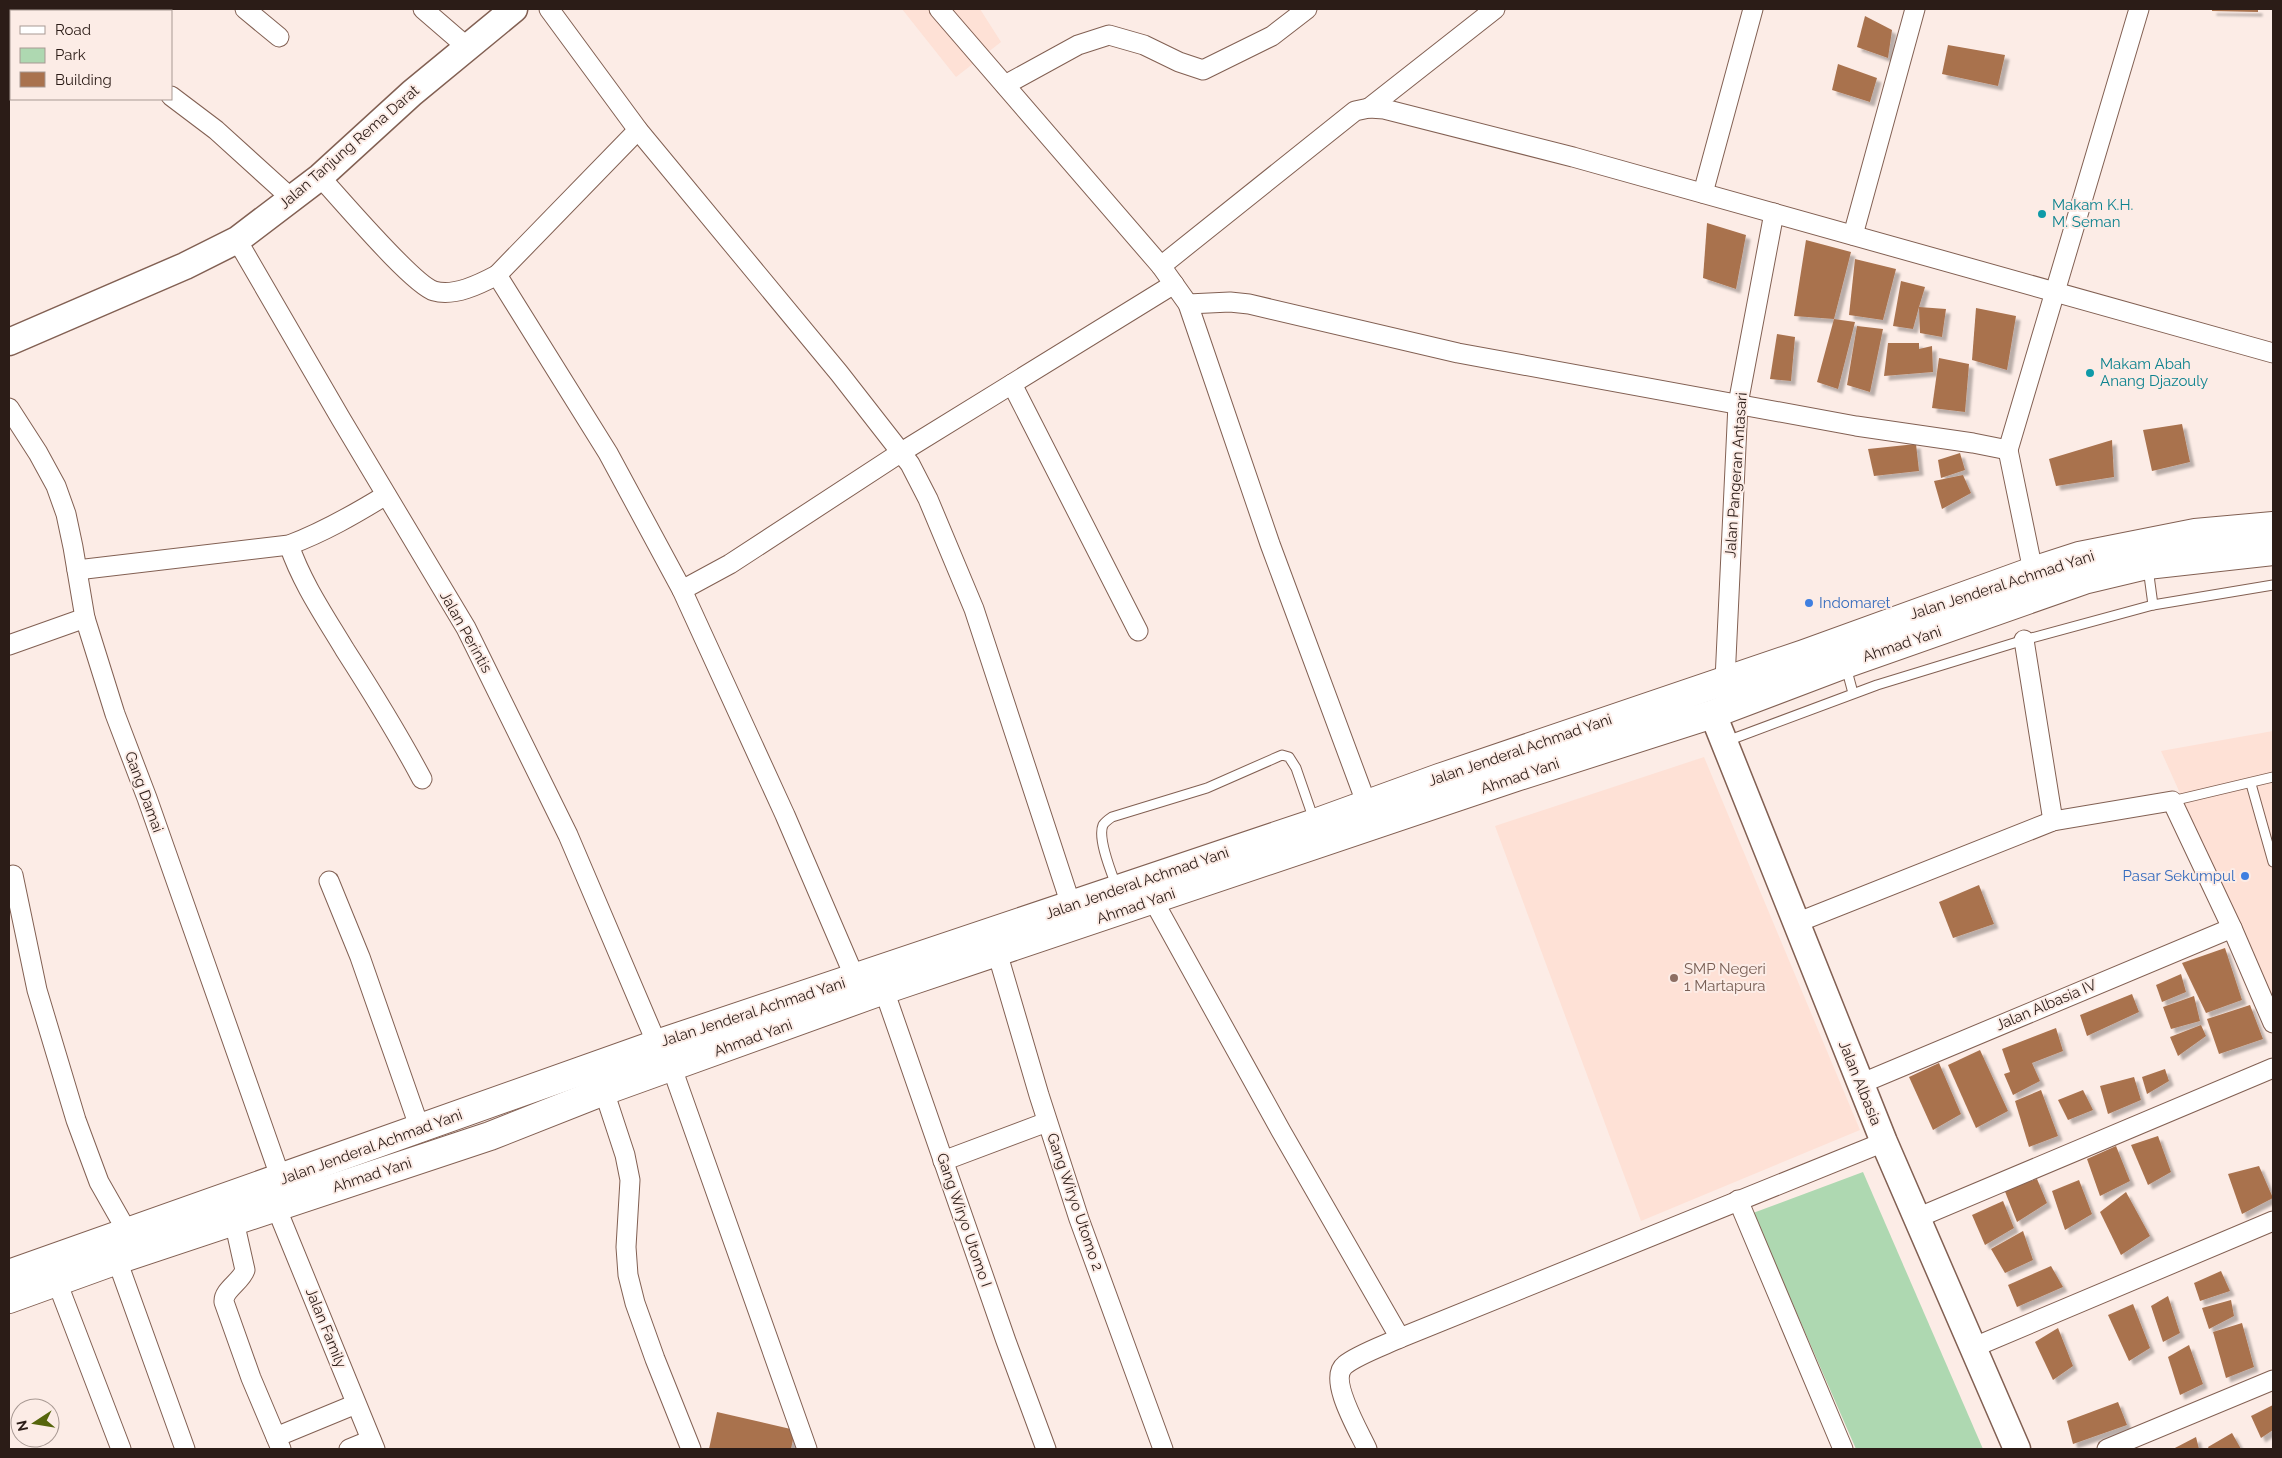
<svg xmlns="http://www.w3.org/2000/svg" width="2282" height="1458" viewBox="0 0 2282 1458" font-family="Raleway,sans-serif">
  <defs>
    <filter id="shadow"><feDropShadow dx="4.5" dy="4.5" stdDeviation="1" flood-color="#0004"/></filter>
  </defs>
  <rect width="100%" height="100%" fill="#fcece6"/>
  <g fill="#fee1d6">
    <polygon points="902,9 980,9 1001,42 956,77"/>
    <polygon points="2273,731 2273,1000 2161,751"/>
    <polygon points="1704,757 1860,1130 1641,1221 1495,826"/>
  </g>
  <polygon fill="#aed8b1" points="1863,1172 1983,1449 1856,1449 1753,1213"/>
  <g fill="#a9724e" filter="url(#shadow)">
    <polygon points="2212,9 2258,9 2258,12 2212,11"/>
    <polygon points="1865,16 1892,30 1888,58 1857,47"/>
    <polygon points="1948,45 2005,55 1998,86 1942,74"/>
    <polygon points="1838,64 1877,78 1870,102 1832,90"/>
    <polygon points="1707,223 1746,235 1736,289 1703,278"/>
    <polygon points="1806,240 1851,252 1834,319 1855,322 1838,389 1817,382 1834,319 1794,316"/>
    <polygon points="1855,259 1896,269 1883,320 1849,315"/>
    <polygon points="1901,281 1925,287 1919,307 1946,309 1942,337 1920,333 1919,307 1913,329 1893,326"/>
    <polygon points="1976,308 2016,316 2007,370 1972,360"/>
    <polygon points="1857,326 1883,329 1870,392 1847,385"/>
    <polygon points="1777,334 1795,337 1791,381 1770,379"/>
    <polygon points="1888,343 1919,343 1919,349 1932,346 1933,372 1884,376"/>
    <polygon points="1939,358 1969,364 1965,412 1932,408"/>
    <polygon points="2182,424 2190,462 2152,471 2143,430"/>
    <polygon points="2112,440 2114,477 2056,486 2049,459"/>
    <polygon points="1916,444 1919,471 1874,476 1868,449"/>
    <polygon points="1960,453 1965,470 1941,478 1938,460"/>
    <polygon points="1963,475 1971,493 1942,509 1934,481"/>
    <polygon points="1979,885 1994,924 1953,938 1939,902"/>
    <polygon points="2225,948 2242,1000 2206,1013 2182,963"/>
    <polygon points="2181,974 2186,992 2162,1002 2156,985"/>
    <polygon points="2132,994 2139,1012 2087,1036 2080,1015"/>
    <polygon points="2194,996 2200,1021 2171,1029 2163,1007"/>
    <polygon points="2250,1005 2263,1039 2219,1054 2207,1019"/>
    <polygon points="2201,1025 2206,1036 2178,1056 2170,1037"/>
    <polygon points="2056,1028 2063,1051 2032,1063 2040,1081 2013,1095 2004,1074 2010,1072 2002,1049"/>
    <polygon points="1980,1050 2008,1111 1976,1128 1948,1065"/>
    <polygon points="1939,1063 1961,1114 1933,1130 1909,1077"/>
    <polygon points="2165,1069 2169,1081 2147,1094 2142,1077"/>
    <polygon points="2134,1077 2141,1100 2108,1114 2100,1086"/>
    <polygon points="2041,1090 2058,1136 2029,1147 2015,1101"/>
    <polygon points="2083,1090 2093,1110 2068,1120 2058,1100"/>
    <polygon points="2158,1136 2171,1172 2148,1185 2131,1145"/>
    <polygon points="2116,1146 2130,1181 2100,1196 2087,1159"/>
    <polygon points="2259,1166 2273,1198 2242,1214 2228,1174"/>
    <polygon points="2037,1179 2047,1203 2017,1222 2004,1189"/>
    <polygon points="2079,1180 2092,1214 2065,1230 2052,1191"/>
    <polygon points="2126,1192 2150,1236 2121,1255 2100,1212"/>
    <polygon points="2003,1201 2014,1228 1985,1245 1972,1215"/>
    <polygon points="2023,1231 2033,1260 2005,1273 1991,1249"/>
    <polygon points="2051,1266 2063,1287 2017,1307 2008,1285"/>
    <polygon points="2221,1271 2230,1291 2200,1301 2194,1283"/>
    <polygon points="2168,1296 2180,1333 2163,1342 2151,1306"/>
    <polygon points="2231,1300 2234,1316 2209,1329 2202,1308"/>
    <polygon points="2133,1304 2150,1348 2129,1361 2108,1315"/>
    <polygon points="2242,1323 2254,1367 2226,1378 2213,1332"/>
    <polygon points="2058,1328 2073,1366 2053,1380 2035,1342"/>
    <polygon points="2189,1345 2203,1384 2180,1395 2168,1357"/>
    <polygon points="2118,1402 2127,1425 2073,1444 2067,1421"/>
    <polygon points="2273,1405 2273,1430 2261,1438 2251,1416"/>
    <polygon points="717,1412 795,1430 791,1449 709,1449"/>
    <polygon points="2232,1433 2241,1449 2209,1449 2208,1447"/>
    <polygon points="2196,1437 2199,1449 2173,1449"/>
  </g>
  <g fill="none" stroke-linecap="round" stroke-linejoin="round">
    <g stroke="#826053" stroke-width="11">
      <g id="lane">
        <polyline points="2148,568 2153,605"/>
        <polyline points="1846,667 1853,693"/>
        <polyline points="1727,741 1877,685 2024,640 2153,605 2273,585"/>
        <polyline points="2251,784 2273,862"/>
        <polyline points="2172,801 2273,777"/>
        <path d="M1117,888C1112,874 1097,839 1103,825C1105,822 1109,819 1112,817L1207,788L1282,755L1289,757L1296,768L1314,820"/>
      </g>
    </g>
    <g stroke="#826053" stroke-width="21">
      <g id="street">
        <polyline points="245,9 279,37"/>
        <polyline points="423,9 467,47"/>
        <polyline points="549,9 638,130 839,373 910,464 928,499 974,609 1071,905"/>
        <polyline points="939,9 1161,266 1188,304 1270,544 1367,805"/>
        <polyline points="44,11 51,10 54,11"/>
        <polyline points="74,11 75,9"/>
        <polyline points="9,61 11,57"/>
        <polyline points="1005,85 1078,45 1109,35 1144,45 1179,62 1203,70 1272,36 1307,9"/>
        <polyline points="171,96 216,130 291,198"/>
        <polyline points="1369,108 1495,9"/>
        <path d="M320,177C340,198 412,284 434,291C454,297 480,284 497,275L608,453L682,590L785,815L855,978"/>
        <polyline points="1703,193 1753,9"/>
        <polyline points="1853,235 1915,9"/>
        <polyline points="237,240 341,419 466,628 568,835 657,1044"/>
        <polyline points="1161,266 1355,111 1369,108 1384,109 1573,157 2273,353"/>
        <polyline points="497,275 638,130"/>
        <polyline points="1188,304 1230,302 1249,304 1458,353 1856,426 1973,443 2008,450 2139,9"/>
        <polyline points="1012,384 1138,631"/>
        <polyline points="9,408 38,453 56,486 66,514 73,547 85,618 115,714 147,798 281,1179"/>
        <polyline points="2008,450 2033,571"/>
        <path d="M289,545C302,583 324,615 345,650C372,692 398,734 422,779"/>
        <path d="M77,570L289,545C324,532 355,514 386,495"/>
        <polyline points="682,590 730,564 900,453 1174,284"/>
        <polyline points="2024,640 2053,821"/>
        <polyline points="9,645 85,618"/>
        <polyline points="1725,680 1738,404 1774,213"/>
        <polyline points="13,875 37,990 76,1120 99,1182 128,1233"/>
        <polyline points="329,881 360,957 420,1129"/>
        <polyline points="1153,900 1281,1131 1400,1338"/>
        <polyline points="1796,923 2053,821 2172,801 2232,928 2273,1023"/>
        <polyline points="997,952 1039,1095 1079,1219 1163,1449"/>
        <polyline points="884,990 1006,1341 1046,1449"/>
        <polyline points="672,1068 807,1449"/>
        <polyline points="1860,1084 2232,928"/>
        <polyline points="604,1091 625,1155 630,1180 626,1247 628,1275 635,1303 655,1359 691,1449"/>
        <polyline points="943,1161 1047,1122"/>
        <polyline points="1738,1200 1843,1449"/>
        <polyline points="276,1207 375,1449"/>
        <polyline points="1917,1218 2273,1068"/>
        <path d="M234,1221L245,1270C241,1282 223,1290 224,1302L251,1378L281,1449"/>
        <polyline points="117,1260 185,1449"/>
        <polyline points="57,1282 121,1449"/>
        <polyline points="1972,1348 2273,1221"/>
        <polyline points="276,1437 356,1404"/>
        <polyline points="349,1449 371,1440"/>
        <path d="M1367,1449C1360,1433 1327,1379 1345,1365C1357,1355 1385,1345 1400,1338L1884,1142"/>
        <polyline points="2107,1449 2273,1380"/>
      </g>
    </g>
    <g stroke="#826053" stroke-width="29">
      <g id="secondary">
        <polyline points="9,342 185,266 237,240 320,177 412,93 514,9"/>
        <polyline points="1713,714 1884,1142 2017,1449"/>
      </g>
    </g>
    <g stroke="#826053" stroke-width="30">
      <g id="highway">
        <polyline points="9,1274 657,1044 1315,823 1439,778 1804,654 2033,571 2079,556 2195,533 2273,526"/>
        <polyline points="9,1299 117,1260 490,1136 604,1091 884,990 1516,777 1713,714 1845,664 2084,580 2147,565 2273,551"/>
      </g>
    </g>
    <use href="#lane" stroke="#fff" stroke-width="9"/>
    <use href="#street" stroke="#fff" stroke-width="19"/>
    <use href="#secondary" stroke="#fff" stroke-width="26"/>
    <use href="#highway" stroke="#fff" stroke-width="28"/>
  </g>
  <g fill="#0f9aa8" stroke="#fcece6" stroke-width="2">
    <circle cx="2042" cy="214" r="5"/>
    <circle cx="2090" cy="373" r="5"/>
  </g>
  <g fill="#3f7fe0" stroke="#fcece6" stroke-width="2">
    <circle cx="1809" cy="603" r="5"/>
    <circle cx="2245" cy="876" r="5"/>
  </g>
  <circle fill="#8d6e63" stroke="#fcece6" stroke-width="2" cx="1674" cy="978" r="5"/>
  <g text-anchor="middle" stroke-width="4" stroke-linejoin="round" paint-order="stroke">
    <g font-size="15" fill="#2b1c17" stroke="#fcece6">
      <text transform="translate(349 147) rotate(-41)" y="5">Jalan Tanjung Rema Darat</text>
      <text transform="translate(1736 475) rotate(-86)" y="5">Jalan Pangeran Antasari</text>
      <text transform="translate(2002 585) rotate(-18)" y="5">Jalan Jenderal Achmad Yani</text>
      <text transform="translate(466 632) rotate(61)" y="5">Jalan Perintis</text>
      <text transform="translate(1902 644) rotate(-19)" y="5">Ahmad Yani</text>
      <text transform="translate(1520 750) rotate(-19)" y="5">Jalan Jenderal Achmad Yani</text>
      <text transform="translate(1520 776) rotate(-19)" y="5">Ahmad Yani</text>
      <text transform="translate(144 792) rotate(70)" y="5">Gang Damai</text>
      <text transform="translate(1137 883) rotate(-19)" y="5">Jalan Jenderal Achmad Yani</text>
      <text transform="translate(1136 906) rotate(-19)" y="5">Ahmad Yani</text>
      <text transform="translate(2046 1005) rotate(-23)" y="5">Jalan Albasia IV</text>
      <text transform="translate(753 1012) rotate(-18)" y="5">Jalan Jenderal Achmad Yani</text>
      <text transform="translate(753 1038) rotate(-20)" y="5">Ahmad Yani</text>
      <text transform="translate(1860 1083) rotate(68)" y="5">Jalan Albasia</text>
      <text transform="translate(371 1147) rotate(-20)" y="5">Jalan Jenderal Achmad Yani</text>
      <text transform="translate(372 1175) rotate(-18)" y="5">Ahmad Yani</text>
      <text transform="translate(1075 1202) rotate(71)" y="5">Gang Wiryo Utomo 2</text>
      <text transform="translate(964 1220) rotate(71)" y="5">Gang Wiryo Utomo I</text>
      <text transform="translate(326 1328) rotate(68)" y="5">Jalan Family</text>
    </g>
    <g font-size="15" fill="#0d838f" stroke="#fcece6" text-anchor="start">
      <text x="2052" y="210">Makam K.H.<tspan x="2052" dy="17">M. Seman</tspan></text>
      <text x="2100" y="369">Makam Abah<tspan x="2100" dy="17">Anang Djazouly</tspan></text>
    </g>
    <g font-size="15" fill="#366cbe" stroke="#fcece6" text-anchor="start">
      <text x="1819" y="608">Indomaret</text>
      <text x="2235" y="881" text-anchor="end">Pasar Sekumpul</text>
    </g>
    <g font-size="15" fill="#785e54" stroke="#fcece6" text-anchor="start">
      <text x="1684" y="974">SMP Negeri<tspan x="1684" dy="17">1 Martapura</tspan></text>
    </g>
  </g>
  <rect width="2282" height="1458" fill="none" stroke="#2b1c17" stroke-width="20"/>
  <rect x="10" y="10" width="162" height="90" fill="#fcece6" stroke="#a89993"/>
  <rect x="20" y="26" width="25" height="8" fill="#ffffff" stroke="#a89993"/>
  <text x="55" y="35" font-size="15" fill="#2b1c17">Road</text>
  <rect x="20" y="48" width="25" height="15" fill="#aed8b1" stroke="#a89993"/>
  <text x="55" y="60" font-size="15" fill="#2b1c17">Park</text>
  <rect x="20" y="72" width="25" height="15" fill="#a9724e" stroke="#a89993"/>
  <text x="55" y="85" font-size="15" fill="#2b1c17">Building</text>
  <g transform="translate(35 1423) rotate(258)"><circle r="24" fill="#fcece6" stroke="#a89993"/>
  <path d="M0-4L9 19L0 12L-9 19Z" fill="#56650c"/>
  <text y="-8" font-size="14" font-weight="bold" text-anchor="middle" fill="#2b1c17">N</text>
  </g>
</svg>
